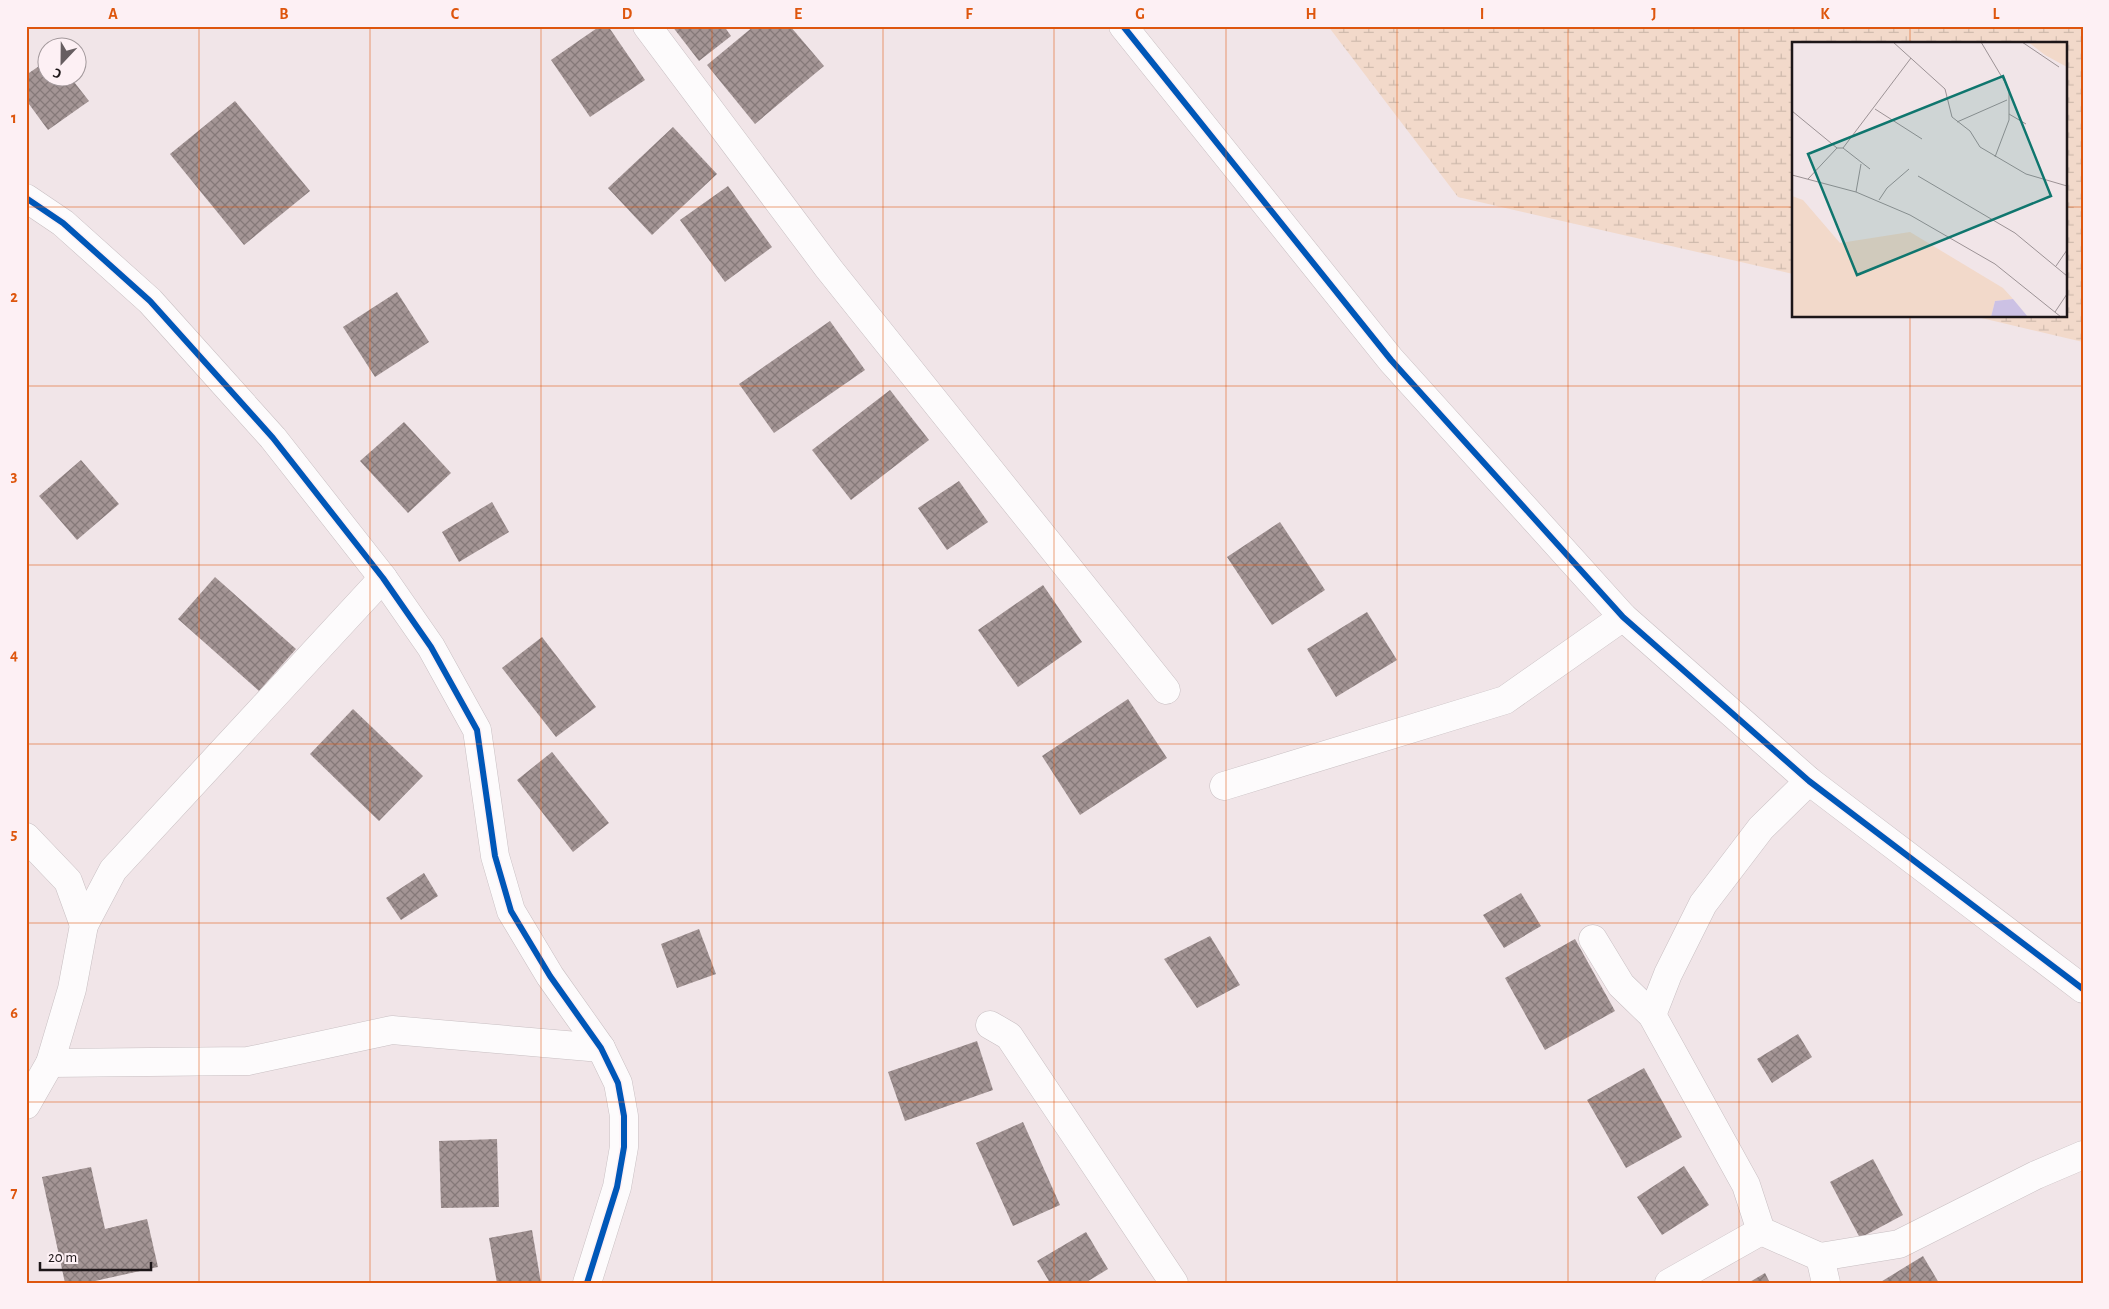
<svg xmlns="http://www.w3.org/2000/svg" width="2109" height="1309" viewBox="0 0 2109 1309" font-family="'Alegreya Sans',sans-serif">
  <defs>
    <pattern id="wetland-marsh" width="20" height="14" patternUnits="userSpaceOnUse" patternTransform="scale(1.25)"><rect width="20" height="14" fill="#f2d9ca"/><path d="M1 5h8M5 5V1M11 12h8M15 12V8" fill="none" stroke="#cfbaad"/></pattern>
    <pattern id="building-cross-hatch" width="8" height="8" patternUnits="userSpaceOnUse" patternTransform="scale(1.25)"><rect width="8" height="8" fill="#a49595"/><path d="M0 0l8 8M0 8l8-8" fill="none" stroke="#857979"/></pattern>
  </defs>
  <rect width="100%" height="100%" fill="#f1e5e8"/>
  <polygon fill="url(#wetland-marsh)" points="1328,26 2083,26 2083,342 1973,316 2065,316 2065,44 1793,44 1793,274 1458,197"/>
  <g fill="url(#building-cross-hatch)">
    <polygon points="600,26 608,26 645,80 590,117 551,60"/>
    <polygon points="672,26 724,26 731,36 699,61"/>
    <polygon points="754,26 790,26 824,66 755,124 707,65"/>
    <polygon points="48,60 48,78 71,78 89,101 48,130 26,100 26,75"/>
    <polygon points="235,101 310,191 244,245 170,154"/>
    <polygon points="673,127 717,174 652,235 608,188"/>
    <polygon points="728,186 772,247 725,282 680,220"/>
    <polygon points="397,292 429,342 375,377 343,327"/>
    <polygon points="830,321 865,370 774,433 739,384"/>
    <polygon points="890,390 929,440 851,500 812,450"/>
    <polygon points="404,422 451,473 408,513 360,461"/>
    <polygon points="81,460 119,504 77,540 39,496"/>
    <polygon points="959,481 988,522 947,550 918,508"/>
    <polygon points="492,502 509,532 459,562 442,532"/>
    <polygon points="1280,522 1325,590 1272,625 1227,557"/>
    <polygon points="215,577 296,649 259,691 178,619"/>
    <polygon points="1043,585 1082,642 1018,687 978,630"/>
    <polygon points="1367,612 1397,660 1336,697 1307,649"/>
    <polygon points="542,637 596,707 556,737 502,668"/>
    <polygon points="1128,699 1167,758 1080,815 1042,756"/>
    <polygon points="353,709 423,776 379,821 310,754"/>
    <polygon points="552,752 609,823 573,852 517,780"/>
    <polygon points="424,873 438,896 401,920 386,898"/>
    <polygon points="1521,893 1541,926 1504,948 1483,915"/>
    <polygon points="699,929 716,974 677,988 661,944"/>
    <polygon points="1210,936 1240,985 1197,1008 1164,959"/>
    <polygon points="1575,939 1615,1011 1545,1050 1505,978"/>
    <polygon points="1798,1034 1812,1057 1772,1083 1757,1059"/>
    <polygon points="977,1041 993,1090 905,1121 888,1072"/>
    <polygon points="1644,1068 1682,1137 1626,1168 1587,1100"/>
    <polygon points="1023,1122 1060,1205 1013,1226 976,1143"/>
    <polygon points="497,1139 499,1207 441,1208 439,1141"/>
    <polygon points="1873,1159 1903,1215 1860,1238 1830,1182"/>
    <polygon points="1684,1166 1709,1205 1662,1235 1637,1197"/>
    <polygon points="91,1167 105,1229 147,1219 158,1267 86,1283 65,1283 42,1177"/>
    <polygon points="532,1230 541,1283 497,1283 489,1238"/>
    <polygon points="1086,1232 1108,1269 1085,1283 1050,1283 1037,1261"/>
    <polygon points="1923,1256 1939,1283 1879,1283"/>
    <polygon points="1765,1273 1770,1283 1748,1283"/>
  </g>
  <g fill="none" stroke-linecap="round" stroke-linejoin="round">
    <g stroke="#c8bfc2" stroke-width="29">
      <g id="minor">
        <polyline points="647,26 829,269 1166,690"/>
        <polyline points="1123,26 1391,360 1623,617 1809,781 2083,989"/>
        <polyline points="26,198 63,223 150,301 273,438 383,578 431,647 477,730 495,856 511,911 550,976 601,1048 618,1083 624,1116 624,1147 617,1187 587,1283"/>
        <polyline points="1224,786 1505,700 1623,617"/>
        <polyline points="26,837 68,881 84,925"/>
        <polyline points="1593,939 1621,985 1652,1015 1746,1185 1761,1231 1820,1257 1826,1283"/>
        <polyline points="1652,1015 1668,974 1703,904 1761,828 1809,781"/>
        <polyline points="990,1025 1009,1036 1174,1283"/>
        <polyline points="50,1063 248,1061 392,1030 601,1048"/>
        <polyline points="26,1105 50,1063 72,989 84,925 113,870 383,578"/>
        <polyline points="1820,1257 1899,1244 2036,1175 2083,1155"/>
        <polyline points="1669,1283 1761,1231"/>
      </g>
    </g>
    <use href="#minor" stroke="#fdfbfc" stroke-width="28"/>
    <g stroke="#fdf0f4" stroke-width="9">
      <g id="cycleway">
        <polyline points="1123,26 1391,360 1623,617 1809,781 2083,989"/>
        <polyline points="26,198 63,223 150,301 273,438 383,578 431,647 477,730 495,856 511,911 550,976 601,1048 618,1083 624,1116 624,1147 617,1187 587,1283"/>
      </g>
    </g>
    <use href="#cycleway" stroke="#0057b8" stroke-width="6"/>
  </g>
  <path fill="none" stroke="#de560d" stroke-width="1" stroke-opacity="0.55" d="M199,26V1283M370,26V1283M541,26V1283M712,26V1283M883,26V1283M1054,26V1283M1226,26V1283M1397,26V1283M1568,26V1283M1739,26V1283M1910,26V44M26,207H1793M2065,207H2083M1910,316V1283M26,386H2083M26,565H2083M26,744H2083M26,923H2083M26,1102H2083"/>
  <g transform="translate(1792 42)">
    <rect width="275" height="275" fill="#f1e5e8"/>
    <path d="M0,154L11,158L48,201L118,190L211,246L221,257L203,259L199,275H0Z" fill="#f2d9ca"/>
    <path d="M236,0H275V25L253,13Z" fill="#f2d9ca"/>
    <path d="M221,257L236,275H199L203,259Z" fill="#ccc1e4"/>
    <path fill="none" stroke="#9c9295" stroke-width="1" d="M101,0L153,47L160,75L178,89L188,105L234,132L275,144M189,0L217,47V78L203,115M230,0L267,25M83,67L130,97M0,69L45,106H51L78,127M217,72L234,82M165,80L215,58M51,106L119,16M0,133L64,150L118,173L203,222L269,275M126,134L223,191L275,234M16,137L45,106M64,150L69,122M87,158L95,146L117,127M264,224L275,208M263,270L275,252"/>
    <path fill="#0f766e" fill-opacity="0.15" stroke="#0f766e" stroke-width="2.5" d="M211,34L259,154L65,233L16,112Z"/>
    <rect width="275" height="275" fill="none" stroke="#1d1618" stroke-width="2.5"/>
  </g>
  <rect width="2109" height="1309" fill="none" stroke="#fdf0f4" stroke-width="55"/>
  <g transform="translate(62 62) rotate(202)"><circle r="24" fill="#fdf0f4" stroke="#a3999c"/>
  <path d="M0-4L9 19L0 12L-9 19Z" fill="#675e61"/>
  <text y="-8" font-size="14" font-weight="bold" text-anchor="middle" fill="#1d1618">С</text>
  </g>
  <path d="M40 1262v8h111v-8" fill="none" stroke="#1d1618" stroke-width="2.5"/>
  <text x="48" y="1262" font-size="15" fill="#1d1618" stroke="#fdf0f4" stroke-width="4" paint-order="stroke">20 m</text>
  <rect x="28" y="28" width="2054" height="1254" fill="none" stroke="#de560d" stroke-width="2"/>
  <g font-size="16" text-anchor="middle" font-weight="bold" fill="#de560d">
    <text x="113" y="19">A</text>
    <text x="284" y="19">B</text>
    <text x="455" y="19">C</text>
    <text x="627" y="19">D</text>
    <text x="798" y="19">E</text>
    <text x="969" y="19">F</text>
    <text x="1140" y="19">G</text>
    <text x="1311" y="19">H</text>
    <text x="1482" y="19">I</text>
    <text x="1654" y="19">J</text>
    <text x="1825" y="19">K</text>
    <text x="1996" y="19">L</text>
    <text x="14" y="123">1</text>
    <text x="14" y="302">2</text>
    <text x="14" y="481">3</text>
    <text x="14" y="660">4</text>
    <text x="14" y="839">5</text>
    <text x="14" y="1018">6</text>
    <text x="14" y="1198">7</text>
  </g>
</svg>
